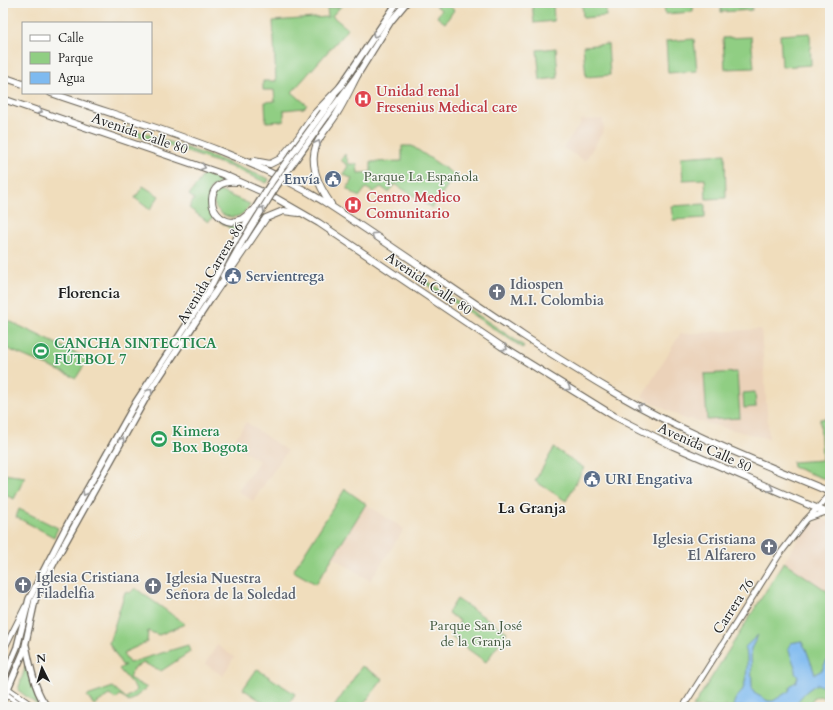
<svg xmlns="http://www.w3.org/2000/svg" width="833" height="710" viewBox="0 0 833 710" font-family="Cardo,serif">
  <rect width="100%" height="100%" fill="#f6f6f2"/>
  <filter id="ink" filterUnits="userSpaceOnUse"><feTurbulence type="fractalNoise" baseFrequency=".025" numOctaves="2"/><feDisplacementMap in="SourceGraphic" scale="8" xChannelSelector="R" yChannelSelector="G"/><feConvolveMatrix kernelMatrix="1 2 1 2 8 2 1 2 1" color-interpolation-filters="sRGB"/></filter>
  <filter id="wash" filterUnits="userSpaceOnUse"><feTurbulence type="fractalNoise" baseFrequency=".012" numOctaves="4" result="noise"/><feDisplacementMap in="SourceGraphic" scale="16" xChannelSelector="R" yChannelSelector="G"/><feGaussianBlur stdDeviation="0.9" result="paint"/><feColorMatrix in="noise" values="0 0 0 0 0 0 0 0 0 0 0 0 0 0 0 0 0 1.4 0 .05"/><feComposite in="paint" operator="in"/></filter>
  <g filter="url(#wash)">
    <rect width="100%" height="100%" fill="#f0ddbc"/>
    <g fill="#ebd2b9">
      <polygon points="603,119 604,130 585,161 563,148 580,124 580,120"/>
      <polygon points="761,329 769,439 689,419 686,420 642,397 680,334"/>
      <polygon points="246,422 287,451 253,501 238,491 259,461 232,444"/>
      <polygon points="366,504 404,529 370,581 333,557"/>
      <polygon points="823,519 830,522 830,593 784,562 799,538 817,521"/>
      <polygon points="217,645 234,657 223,676 205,664"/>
    </g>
    <g fill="#90ce83" stroke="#567550">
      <polygon points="338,3 344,3 332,16 348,29 292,92 307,105 304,108 284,110 284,121 266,122 265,102 275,101 274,90 263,90 263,81 276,81 273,21 328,17 327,8 338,7"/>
      <polygon points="433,3 446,3 454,10 445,23 437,17 441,10"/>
      <polygon points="532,3 553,3 554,21 534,23"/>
      <polygon points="582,3 606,3 606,16 583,18"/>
      <polygon points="664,3 693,3 693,12 665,14"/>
      <polygon points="721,3 752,3 752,10 721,12"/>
      <polygon points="810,33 811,65 782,67 780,35"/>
      <polygon points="751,37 754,68 725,69 723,38"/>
      <polygon points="694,39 697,71 668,73 666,41"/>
      <polygon points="608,44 610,75 586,77 583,46"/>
      <polygon points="556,48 558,78 540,80 537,50"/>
      <polygon points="127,127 218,159 269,179 267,183 231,167 125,131"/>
      <polygon points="402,146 412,146 455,175 432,208 395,184 388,192 381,187 373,192 366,188 359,197 347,189 352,179 343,174 348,166 341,160 345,154 349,164 357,164 358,173 371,172 371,162 402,161"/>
      <polygon points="725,154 726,198 706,199 705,179 683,180 681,157"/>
      <path d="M204,174L222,181L210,189C206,208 218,232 241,224L235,232L214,217L208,222L189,208L194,199L189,195Z"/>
      <polygon points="143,186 159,196 150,210 135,198"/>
      <path d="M217,190L250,204C237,232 203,209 217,190Z"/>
      <polygon points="705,204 705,218 673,220 671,206"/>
      <polygon points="399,262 524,346 523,348 397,265"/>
      <polygon points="3,318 88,359 76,378 3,347"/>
      <polygon points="737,372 740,418 707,420 704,374"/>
      <polygon points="755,392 756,407 744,408 743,393"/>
      <polygon points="830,418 830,459 826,463 830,467 830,481 793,467 792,462 822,460 820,419"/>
      <polygon points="554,448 584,468 566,501 535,481"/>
      <polygon points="3,474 25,477 14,499 3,494"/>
      <polygon points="345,489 366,504 316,584 293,571"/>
      <polygon points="19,509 58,528 54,537 16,517"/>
      <polygon points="784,562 830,593 830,702 820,696 814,698 807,707 693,707"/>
      <polygon points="135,588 185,624 159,635 148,631 147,642 123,653 129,663 188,645 190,652 161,671 144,663 133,668 129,678 147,688 129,702 120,695 116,699 109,695 94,705 87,696 113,687 126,698 137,690 119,669 125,665 122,665 109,643 125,592 130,593"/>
      <polygon points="457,599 507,632 486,662 451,637 460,621 448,613"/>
      <polygon points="26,665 36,694 43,707 40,707 18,690"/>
      <polygon points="362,666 383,679 363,705 364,707 334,707"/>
      <polygon points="257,669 295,694 287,707 270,707 243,689"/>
    </g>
    <path fill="#7ebaf0" stroke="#4d6b86" d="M758,635L751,649L752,687L754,693L768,701H773L789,691L791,685L796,682L798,677L795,673V667L788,648L791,643L801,641L806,649L815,674L822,670L830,653V690L817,684C807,690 800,696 795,707H733C735,696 737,699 742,691C747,682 749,656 745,647Z"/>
  </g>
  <g filter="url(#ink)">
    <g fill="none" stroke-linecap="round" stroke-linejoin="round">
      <g stroke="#666054" stroke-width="7">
        <g id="secondary">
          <polyline points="809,518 826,512"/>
          <polyline points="3,651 25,607"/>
          <polyline points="3,685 34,707"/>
          <polyline points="3,692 24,707"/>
          <polyline points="683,707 779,555 806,520 830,495"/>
        </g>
      </g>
      <g stroke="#666054" stroke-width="8">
        <g id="primary">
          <polyline points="340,87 397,3"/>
          <polyline points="323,112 334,96"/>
          <polyline points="327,116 358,74 391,21 406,3"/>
          <polyline points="223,276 242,242"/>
          <path d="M26,646C30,663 35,695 48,707"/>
          <polyline points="3,680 17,647 29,599 66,527 136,402 208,292 229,250 254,211"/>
          <polyline points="3,700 24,651 35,600 56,559 148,394 214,294"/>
        </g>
      </g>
      <g stroke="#666054" stroke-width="8">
        <g id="highway">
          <polyline points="3,77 23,84"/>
          <path d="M51,93C143,125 240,150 323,201C422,265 517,336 619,395C686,434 759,462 830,492"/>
          <polyline points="3,99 222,174 274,197 319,223 501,346 614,416 671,445 830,514"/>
          <polyline points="254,161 270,164 280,159 298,138 315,113 342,85"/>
          <path d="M237,182C203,178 206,219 232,222L242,219L254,210"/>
          <path d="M331,204C320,188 309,165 316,146C320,134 330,125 336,115C345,101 351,87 358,74"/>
          <polyline points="212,297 266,218 283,211 299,213"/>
        </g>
      </g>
      <use href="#secondary" stroke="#fff" stroke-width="5"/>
      <use href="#primary" stroke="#fff" stroke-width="5.5"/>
      <use href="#highway" stroke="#fff" stroke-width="6"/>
      <g stroke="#666054" stroke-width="8" stroke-linecap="butt">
        <g id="primary-bridge">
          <polyline points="254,210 273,180 323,112"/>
          <polyline points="242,242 276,187 327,116"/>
        </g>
      </g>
      <use href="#primary-bridge" stroke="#fff" stroke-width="5.5"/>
    </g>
    <defs><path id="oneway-chevron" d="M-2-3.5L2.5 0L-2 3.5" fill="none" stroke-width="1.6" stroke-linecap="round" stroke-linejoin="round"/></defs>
    <g stroke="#999">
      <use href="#oneway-chevron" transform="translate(375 35) rotate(123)"/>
      <use href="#oneway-chevron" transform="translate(40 111) rotate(19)"/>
      <use href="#oneway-chevron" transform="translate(318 143) rotate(-64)"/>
      <use href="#oneway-chevron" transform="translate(203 167) rotate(19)"/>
      <use href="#oneway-chevron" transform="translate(262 209) rotate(-58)"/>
      <use href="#oneway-chevron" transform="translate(374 235) rotate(-146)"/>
      <use href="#oneway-chevron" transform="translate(505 348) rotate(33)"/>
      <use href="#oneway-chevron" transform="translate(568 388) rotate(32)"/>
      <use href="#oneway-chevron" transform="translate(150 391) rotate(-57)"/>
      <use href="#oneway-chevron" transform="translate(640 406) rotate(-152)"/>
      <use href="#oneway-chevron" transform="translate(122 440) rotate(-61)"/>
      <use href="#oneway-chevron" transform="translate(771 489) rotate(24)"/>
      <use href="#oneway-chevron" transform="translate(85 493) rotate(118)"/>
    </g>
  </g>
  <defs>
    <g id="hospital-disc" transform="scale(0.9)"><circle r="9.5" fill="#e0444e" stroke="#f6f6f2"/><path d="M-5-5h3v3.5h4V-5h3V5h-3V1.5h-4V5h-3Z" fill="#fff"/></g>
    <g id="civic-disc" transform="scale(0.9)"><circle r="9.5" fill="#5c6f8a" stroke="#f6f6f2"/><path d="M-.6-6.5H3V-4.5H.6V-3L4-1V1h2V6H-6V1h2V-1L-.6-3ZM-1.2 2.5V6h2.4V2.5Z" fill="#fff"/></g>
    <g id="church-disc" transform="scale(0.9)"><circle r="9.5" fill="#6b7280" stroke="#f6f6f2"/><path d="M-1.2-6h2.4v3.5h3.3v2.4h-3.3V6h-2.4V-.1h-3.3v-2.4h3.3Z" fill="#fff"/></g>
    <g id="stadium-disc" transform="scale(0.9)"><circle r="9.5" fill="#2e9e5b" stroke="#f6f6f2"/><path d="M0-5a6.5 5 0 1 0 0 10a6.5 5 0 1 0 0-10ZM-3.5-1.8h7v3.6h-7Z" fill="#fff"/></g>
  </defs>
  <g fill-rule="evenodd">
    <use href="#hospital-disc" x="363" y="99"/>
    <use href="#civic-disc" x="333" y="179"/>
    <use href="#hospital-disc" x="353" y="205"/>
    <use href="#civic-disc" x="233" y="276"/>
    <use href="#church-disc" x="497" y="292"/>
    <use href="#stadium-disc" x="41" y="351"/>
    <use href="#stadium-disc" x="159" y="439"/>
    <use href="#civic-disc" x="592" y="479"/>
    <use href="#church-disc" x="769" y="547"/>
    <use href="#church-disc" x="23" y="585"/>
    <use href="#church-disc" x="153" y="586"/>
  </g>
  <g text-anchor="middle" stroke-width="3" stroke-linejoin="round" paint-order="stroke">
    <g font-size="14" font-weight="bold" fill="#be3a42" stroke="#f6f6f2" text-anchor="start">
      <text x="376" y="96">Unidad renal<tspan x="376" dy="16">Fresenius Medical care</tspan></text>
      <text x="366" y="202">Centro Medico<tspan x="366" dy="16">Comunitario</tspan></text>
    </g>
    <g font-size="14" fill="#1c1c1c" stroke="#f6f6f2">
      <text transform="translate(140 133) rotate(19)" y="5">Avenida Calle 80</text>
      <text transform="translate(210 273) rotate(-59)" y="5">Avenida Carrera 86</text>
      <text transform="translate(429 283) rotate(34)" y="5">Avenida Calle 80</text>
      <text transform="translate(705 447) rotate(24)" y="5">Avenida Calle 80</text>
      <text transform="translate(733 606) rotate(-57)" y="5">Carrera 76</text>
    </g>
    <g font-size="14" fill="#455a40" stroke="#f6f6f2">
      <text x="421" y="181">Parque La Española</text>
      <text x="476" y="630">Parque San José<tspan x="476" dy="16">de la Granja</tspan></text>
    </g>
    <g font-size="14" font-weight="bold" fill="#4e5e75" stroke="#f6f6f2" text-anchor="start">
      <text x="320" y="184" text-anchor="end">Envía</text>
      <text x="246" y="281">Servientrega</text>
      <text x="605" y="484">URI Engativa</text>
    </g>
    <g font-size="14" font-weight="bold" fill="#5b616d" stroke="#f6f6f2" text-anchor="start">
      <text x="510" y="289">Idiospen<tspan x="510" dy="16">M.I. Colombia</tspan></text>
      <text x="756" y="544" text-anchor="end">Iglesia Cristiana<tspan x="756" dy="16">El Alfarero</tspan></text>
      <text x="36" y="582">Iglesia Cristiana<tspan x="36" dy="16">Filadelfia</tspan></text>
      <text x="166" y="583">Iglesia Nuestra<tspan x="166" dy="16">Señora de la Soledad</tspan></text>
    </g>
    <g font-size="14" font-weight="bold" fill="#27864d" stroke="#f6f6f2" text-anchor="start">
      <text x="54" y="348">CANCHA SINTECTICA<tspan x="54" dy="16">FÚTBOL 7</tspan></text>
      <text x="172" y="436">Kimera<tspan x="172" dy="16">Box Bogota</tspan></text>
    </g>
    <g font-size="15" font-weight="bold" fill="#1c1c1c" stroke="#f6f6f2">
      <text x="89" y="298">Florencia</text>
      <text x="532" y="513">La Granja</text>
    </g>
  </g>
  <rect width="833" height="710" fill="none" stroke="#f6f6f2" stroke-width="16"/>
  <rect x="22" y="22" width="130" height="72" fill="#f6f6f2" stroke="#9f9f9c"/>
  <rect x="30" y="35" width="20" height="6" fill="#ffffff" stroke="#9f9f9c"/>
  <text x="58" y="42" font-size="12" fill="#1c1c1c">Calle</text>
  <rect x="30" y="52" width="20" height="12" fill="#90ce83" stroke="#9f9f9c"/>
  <text x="58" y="62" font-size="12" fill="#1c1c1c">Parque</text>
  <rect x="30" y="72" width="20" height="12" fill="#7ebaf0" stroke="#9f9f9c"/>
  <text x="58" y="82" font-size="12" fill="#1c1c1c">Agua</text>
  <g transform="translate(42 668) rotate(355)" stroke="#f6f6f2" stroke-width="3" paint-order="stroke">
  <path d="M0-3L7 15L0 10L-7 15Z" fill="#1c1c1c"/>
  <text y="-6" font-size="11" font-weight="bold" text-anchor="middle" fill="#1c1c1c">N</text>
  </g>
</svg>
